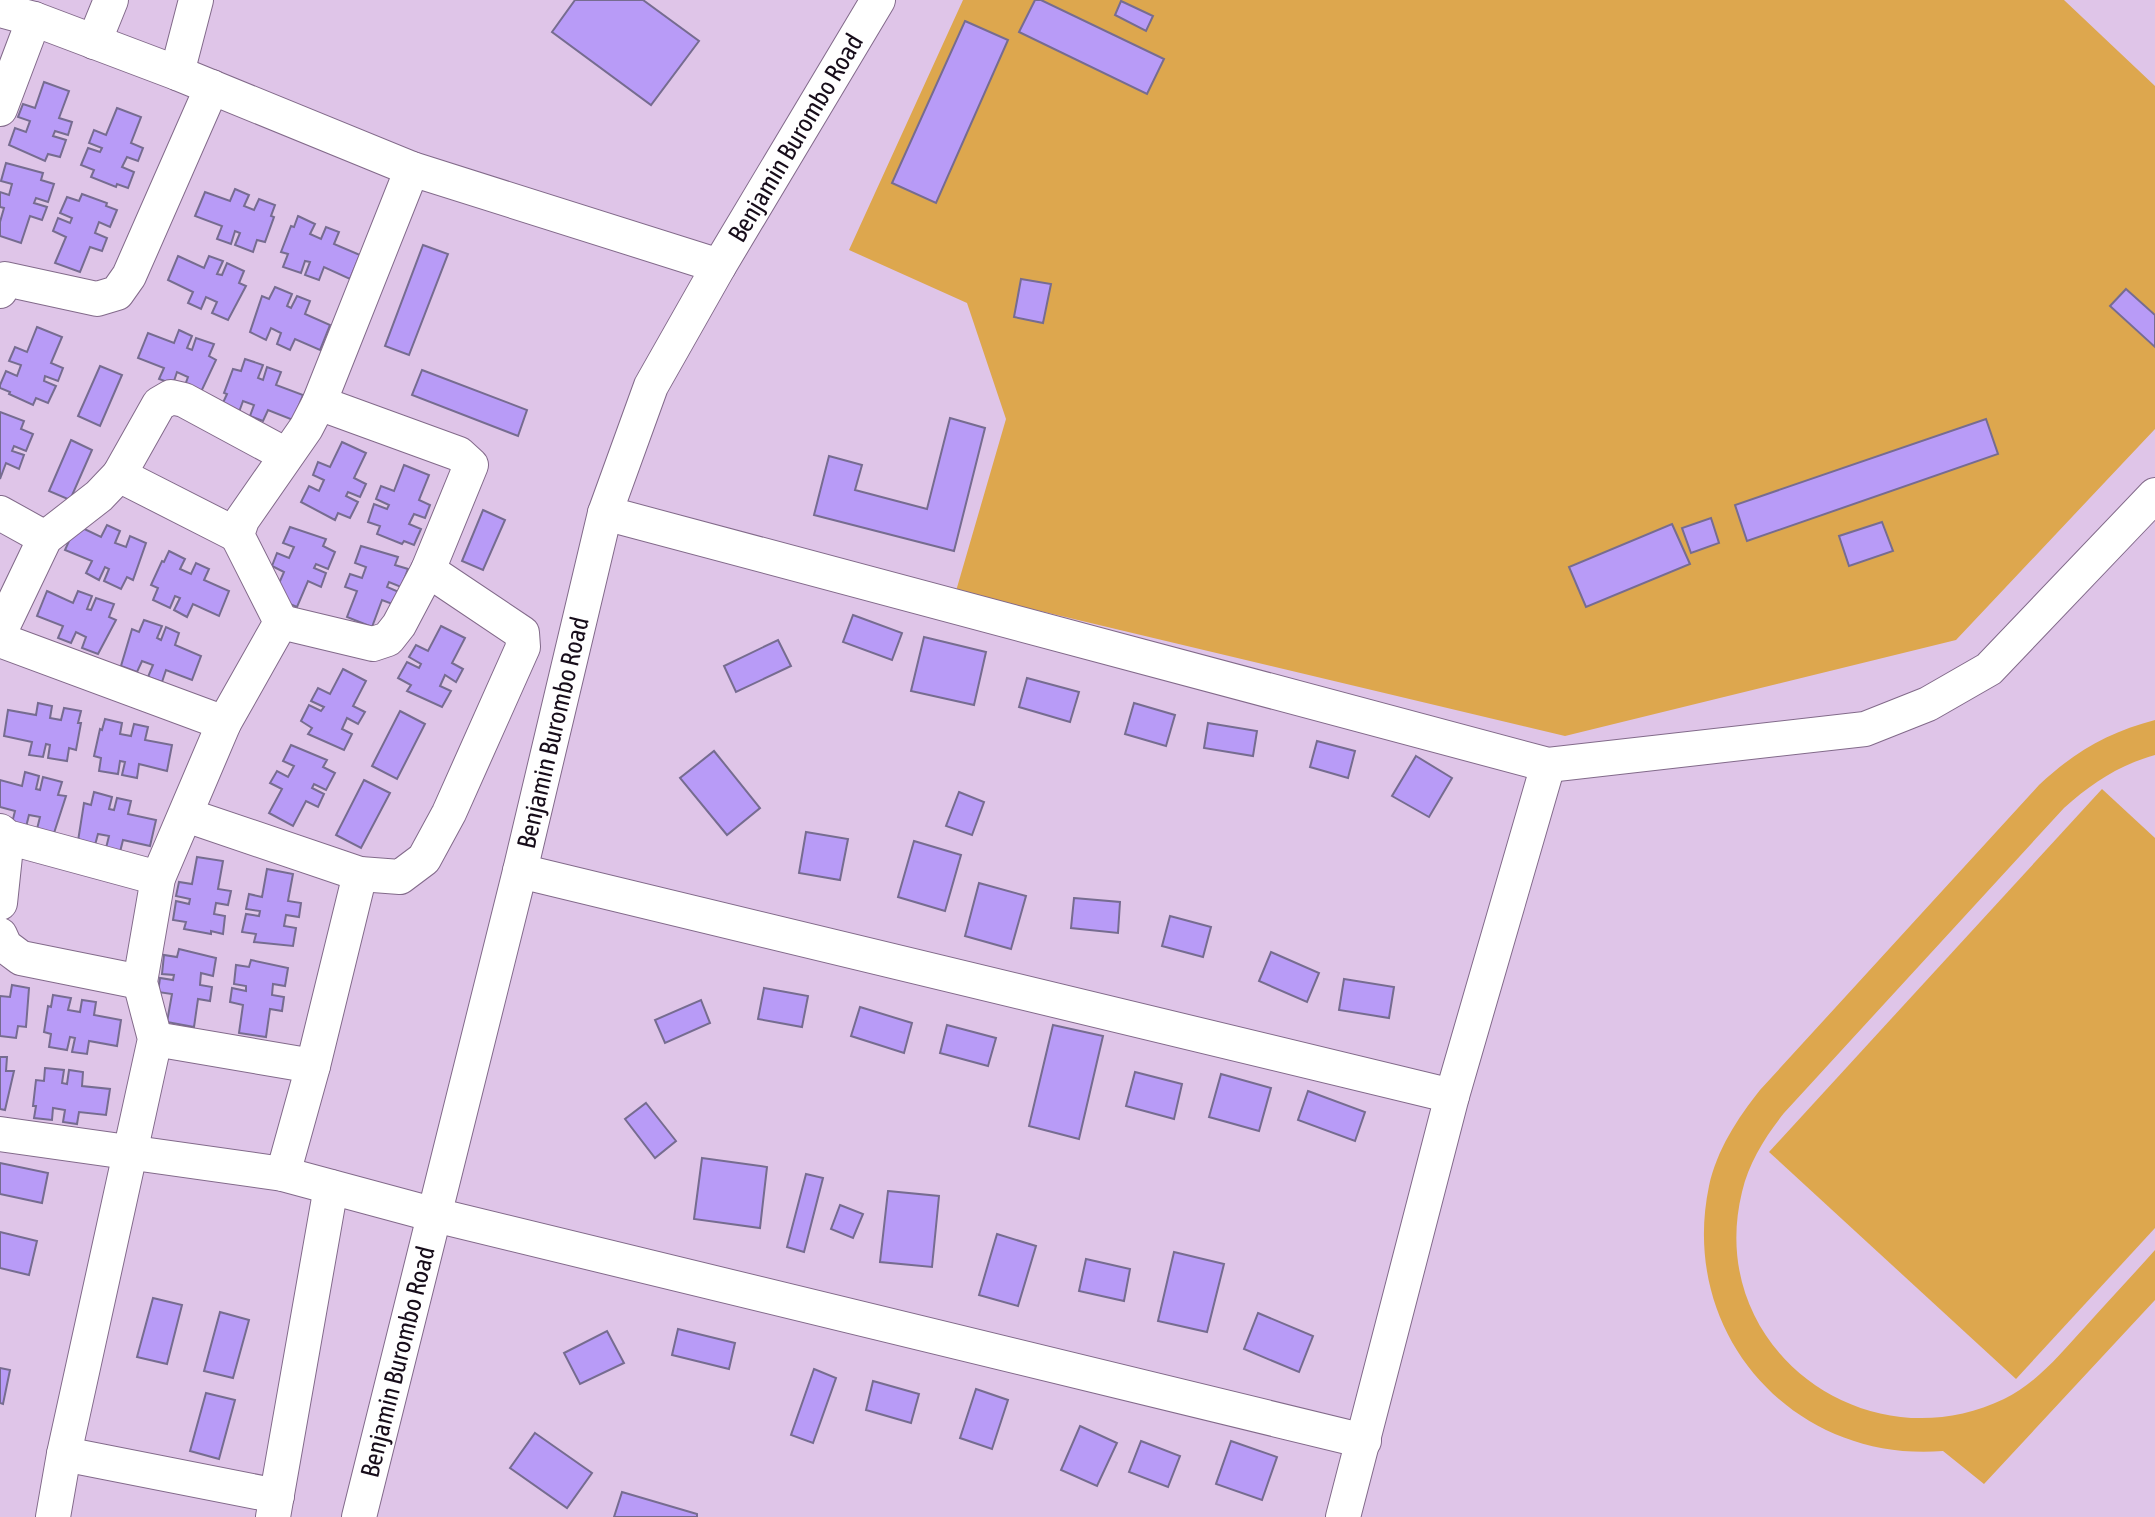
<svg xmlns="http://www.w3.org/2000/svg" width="2155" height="1517" viewBox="0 0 2155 1517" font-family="'Asap Condensed',sans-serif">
  <rect width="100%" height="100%" fill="#dfc5e8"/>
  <g fill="#dda74e">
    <polygon points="963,0 2064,0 2155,86 2155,429 1956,640 1565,736 956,591 1006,419 967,303 849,250"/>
    <path d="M2155,720V755C2119,765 2092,783 2064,808L1784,1113C1765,1137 1749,1162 1742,1192C1704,1347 1865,1466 2004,1399C2037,1383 2061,1353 2085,1327C2108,1301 2132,1276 2155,1250V1300L1984,1484L1943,1451C1793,1463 1678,1334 1709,1186C1717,1150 1737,1119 1760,1090L2039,785C2074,752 2109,732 2155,720Z"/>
    <polygon points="2102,789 2155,838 2155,1228 2016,1379 1769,1152"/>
  </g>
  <g fill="#b89bf7" stroke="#766c90" stroke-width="2">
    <polygon points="575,0 643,0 699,41 651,105 552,32"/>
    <polygon points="1035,0 1041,0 1164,59 1147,94 1019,32"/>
    <polygon points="1121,1 1153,16 1146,31 1115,15"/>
    <polygon points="965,21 1008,40 936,203 892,183"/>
    <polygon points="44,82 69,91 59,118 72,122 68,135 55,131 53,136 66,140 60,157 48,154 45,161 9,145 15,128 26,132 30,121 18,117 23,104 35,108"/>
    <polygon points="117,108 141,117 131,143 143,148 138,161 127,157 122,167 134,172 128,188 117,184 116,187 91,177 94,170 81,165 88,148 100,152 102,148 89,143 94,130 106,135"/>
    <polygon points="6,163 43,173 41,180 54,184 48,202 36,198 34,203 47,207 42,220 30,216 21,243 0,236 0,222 4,208 0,207 0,192 9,195 12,184 1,181"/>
    <polygon points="235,189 249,195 244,206 254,210 259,199 275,205 271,216 274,217 265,242 257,240 253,252 235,245 240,233 235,231 231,244 217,239 222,226 195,216 205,192 230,201"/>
    <polygon points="82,194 107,203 106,206 117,210 110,227 99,222 95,233 107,238 102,251 90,247 80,272 55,263 66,237 53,231 58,218 70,223 72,218 60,213 67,197 79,201"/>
    <polygon points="298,216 315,224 310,234 321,239 326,227 339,232 334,244 360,255 350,279 324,267 319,280 305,275 310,262 305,261 301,273 283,267 288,254 281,252 291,226 294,227"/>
    <polygon points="423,245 448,254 409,355 385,346"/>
    <polygon points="178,256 204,268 209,256 223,261 217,274 222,275 227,263 244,271 239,283 246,286 228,320 212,313 217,302 206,297 201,309 188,303 193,292 168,280"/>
    <polygon points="1021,279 1051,284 1043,323 1014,317"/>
    <polygon points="275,287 292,294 287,306 291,308 297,296 310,301 305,314 330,325 320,350 295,339 290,350 277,344 281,333 271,328 266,340 250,332 262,296 269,299"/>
    <polygon points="2126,289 2155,315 2155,347 2110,306"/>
    <polygon points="37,327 62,337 51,363 63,368 58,381 45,376 44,381 56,386 48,403 36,398 33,405 9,394 10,392 0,388 0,385 6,371 17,376 21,365 9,361 15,347 27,352"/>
    <polygon points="179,330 192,336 187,348 192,350 196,338 214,344 209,356 216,360 200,394 184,388 188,377 177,372 173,384 159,379 164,368 138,358 148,333 174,343"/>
    <polygon points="245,359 263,365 258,378 263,380 267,367 281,372 276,385 303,395 293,420 268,410 263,421 250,416 254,405 243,401 239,412 222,405 227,394 224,393 233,369 241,371"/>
    <polygon points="100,366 122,375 100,426 78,416"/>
    <polygon points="422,370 527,410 518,436 412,395"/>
    <polygon points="0,412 24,421 21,429 33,434 26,451 14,446 12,451 24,455 19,469 6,463 0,479"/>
    <polygon points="950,418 985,428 954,551 814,515 829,456 862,465 855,490 927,509"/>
    <polygon points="1986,419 1998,454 1747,541 1735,505"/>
    <polygon points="71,440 92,450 70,500 49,491"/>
    <polygon points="342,442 366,453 354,478 366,484 360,497 348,492 346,496 358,502 350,518 338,513 335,520 301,502 309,486 319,491 324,480 313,475 318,462 330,467"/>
    <polygon points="404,465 429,475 419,500 430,505 425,518 414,514 409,524 421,529 414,545 404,541 402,544 377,534 380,526 368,522 374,504 387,509 389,505 376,499 381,486 394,491"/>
    <polygon points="483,510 505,520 483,570 462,561"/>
    <polygon points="1711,518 1719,543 1691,553 1682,528"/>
    <polygon points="1882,522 1893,551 1849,566 1839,536"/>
    <polygon points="1672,524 1690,564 1586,607 1569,567"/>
    <polygon points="76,525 101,537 107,525 120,531 115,543 126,547 130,536 146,543 133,580 127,577 121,589 104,581 109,569 105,567 99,580 86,573 92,561 65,550"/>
    <polygon points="290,527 326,539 323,546 335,552 328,569 316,564 314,568 326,573 321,587 308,581 297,607 273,597 284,572 272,566 277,553 289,558 294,547 283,543"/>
    <polygon points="361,546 398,557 395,565 408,569 401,587 389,582 387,587 399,592 395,605 382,600 372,627 347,617 357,591 345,587 350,574 362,578 366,567 355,563"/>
    <polygon points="169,551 185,559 180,569 191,574 196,563 209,569 204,580 229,591 219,616 193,604 187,617 174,610 180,598 175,596 170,608 153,600 158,588 151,585 162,561 164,562"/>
    <polygon points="47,591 73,603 78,591 92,596 87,609 91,610 96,598 114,604 109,617 116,620 98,654 82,648 86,637 76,632 71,643 58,638 63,626 37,616"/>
    <polygon points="853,615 902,633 892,660 843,642"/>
    <polygon points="144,620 162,626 157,638 161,640 166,627 179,633 175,645 201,656 192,680 166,670 162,682 148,677 153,665 142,661 137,672 121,666 132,629 139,632"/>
    <polygon points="441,626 465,638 452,663 463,669 456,682 445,675 440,686 451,691 442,707 407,691 411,685 398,678 407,662 419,668 421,664 409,657 416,645 428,651"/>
    <polygon points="924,637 986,652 974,705 911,691"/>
    <polygon points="778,640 791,666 736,692 724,666"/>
    <polygon points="343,669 366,681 353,706 365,712 358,724 347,718 342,729 352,734 344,750 308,734 312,728 301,721 309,705 321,711 324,707 311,701 318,688 330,694"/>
    <polygon points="1027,678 1079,692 1070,722 1019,707"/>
    <polygon points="38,703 52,706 50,718 61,720 64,708 81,711 78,723 81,723 76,750 69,748 67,761 48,758 50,745 46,744 43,757 29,755 32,742 4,736 8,710 36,715"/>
    <polygon points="1134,703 1175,715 1166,746 1125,734"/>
    <polygon points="400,711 425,724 397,779 372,766"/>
    <polygon points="105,719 122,723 120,734 131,736 134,724 148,727 145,740 172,745 167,771 139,764 137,778 122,775 125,762 120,761 118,774 99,771 101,758 94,756 100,729 102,730"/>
    <polygon points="1208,723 1257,731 1253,756 1204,748"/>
    <polygon points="1317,741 1355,751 1348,778 1310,767"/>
    <polygon points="291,745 327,760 323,767 335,773 326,790 314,784 312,788 324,794 318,807 306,801 293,826 269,813 282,789 270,783 277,771 288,777 294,766 283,761"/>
    <polygon points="714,751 760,808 727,835 680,778"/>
    <polygon points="1416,756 1452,778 1429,817 1392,796"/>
    <polygon points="25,772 39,776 36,789 40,790 43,777 62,782 58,795 66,796 54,833 37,829 40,817 29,815 26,827 12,823 15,811 0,807 0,780 22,786"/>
    <polygon points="364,780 390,793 361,848 336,835"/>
    <polygon points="94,792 112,797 109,809 114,810 117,798 131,801 128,814 156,820 150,846 123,840 120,852 106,848 109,836 98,834 95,845 78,841 84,803 91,805"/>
    <polygon points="959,792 984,802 972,835 946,826"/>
    <polygon points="806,832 848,839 840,880 799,873"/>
    <polygon points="914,841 961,855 945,911 898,897"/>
    <polygon points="197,857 223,861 218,889 231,891 228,905 216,903 214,914 225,916 223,934 211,931 211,934 184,929 186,922 173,920 176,901 189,904 190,899 176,896 179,882 192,884"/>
    <polygon points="267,869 293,874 288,901 301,903 299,917 286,915 284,926 296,928 293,946 254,942 256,934 242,932 246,914 259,916 260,911 246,909 249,894 262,897"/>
    <polygon points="979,883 1026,896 1011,949 965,936"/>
    <polygon points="1074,898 1120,902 1118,933 1071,928"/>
    <polygon points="1170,916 1211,927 1203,957 1162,946"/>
    <polygon points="179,949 216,958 213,976 201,973 200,985 212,987 210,1001 198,999 194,1027 167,1022 172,994 158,992 160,978 173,980 174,975 162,974 164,955 177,957"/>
    <polygon points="1271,952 1319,973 1307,1002 1259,981"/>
    <polygon points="251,960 288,968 285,986 273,984 272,995 284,997 282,1011 270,1009 266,1037 239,1033 243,1005 230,1002 232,988 246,991 246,986 234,984 236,965 249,967"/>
    <polygon points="1344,979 1394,987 1389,1018 1339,1010"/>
    <polygon points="12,985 29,988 26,1027 18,1026 16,1038 0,1036 0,996 10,997"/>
    <polygon points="764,988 808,996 802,1027 758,1019"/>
    <polygon points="53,995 71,998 68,1010 80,1012 82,1000 96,1002 94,1015 121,1020 117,1046 89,1041 87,1054 72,1052 75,1038 70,1037 67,1050 49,1047 51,1034 44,1032 48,1006 51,1007"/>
    <polygon points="701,1000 710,1023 665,1043 655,1020"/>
    <polygon points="860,1007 912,1023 904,1053 851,1036"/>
    <polygon points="947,1025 996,1038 988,1066 940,1053"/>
    <polygon points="1053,1025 1103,1036 1079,1139 1029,1126"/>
    <polygon points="0,1057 7,1057 6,1071 14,1071 5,1110 0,1109"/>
    <polygon points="45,1068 64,1070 62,1083 67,1084 69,1070 83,1072 82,1086 110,1089 106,1115 79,1112 77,1124 63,1122 65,1110 53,1108 52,1120 34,1118 36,1106 33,1106 36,1080 44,1081"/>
    <polygon points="1135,1072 1182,1084 1174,1119 1126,1106"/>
    <polygon points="1221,1074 1271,1088 1259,1131 1209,1117"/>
    <polygon points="1308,1091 1365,1112 1355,1141 1298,1120"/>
    <polygon points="646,1103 676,1141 655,1158 625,1119"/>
    <polygon points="702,1158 767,1167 760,1228 694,1219"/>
    <polygon points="0,1163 48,1173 42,1203 0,1194"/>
    <polygon points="806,1174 823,1178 804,1252 787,1247"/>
    <polygon points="888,1191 939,1196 932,1267 880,1262"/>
    <polygon points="840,1205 863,1214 853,1238 831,1229"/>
    <polygon points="0,1232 37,1241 29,1275 0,1268"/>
    <polygon points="997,1234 1036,1246 1018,1306 979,1295"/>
    <polygon points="1174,1252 1224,1264 1207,1332 1158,1321"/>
    <polygon points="1086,1259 1130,1269 1124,1301 1079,1291"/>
    <polygon points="153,1298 182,1305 167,1364 137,1357"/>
    <polygon points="220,1312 249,1320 233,1378 204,1371"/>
    <polygon points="1258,1313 1313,1336 1299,1372 1244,1349"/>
    <polygon points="678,1329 735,1343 729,1369 672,1355"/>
    <polygon points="607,1331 624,1363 580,1384 564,1353"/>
    <polygon points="0,1368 10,1370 3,1404 0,1403"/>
    <polygon points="814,1369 836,1378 813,1443 791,1435"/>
    <polygon points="873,1381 919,1394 911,1423 866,1410"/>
    <polygon points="976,1389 1008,1400 992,1449 960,1438"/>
    <polygon points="206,1393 235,1400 219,1459 190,1451"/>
    <polygon points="1080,1426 1117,1443 1097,1486 1061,1470"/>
    <polygon points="535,1433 592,1473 567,1508 510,1468"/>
    <polygon points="1141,1441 1180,1456 1168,1487 1129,1472"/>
    <polygon points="1231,1441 1277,1457 1262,1500 1216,1484"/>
    <polygon points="622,1492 697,1514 697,1517 614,1517"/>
  </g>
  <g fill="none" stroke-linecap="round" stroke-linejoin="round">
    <g stroke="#826a8a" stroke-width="36">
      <g id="minor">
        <polyline points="0,10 34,19 177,73 412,169 719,266"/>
        <polyline points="94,42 111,0"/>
        <polyline points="177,73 196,0"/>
        <polyline points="0,109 34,19"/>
        <polyline points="0,291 5,279 97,299 117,293 129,276 212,87"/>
        <polyline points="119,475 159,404 171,397 184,400 286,455"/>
        <polyline points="0,513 45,538"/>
        <polyline points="605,513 1548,765 1865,729 1928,704 1989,669 2155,495"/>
        <polyline points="281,622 373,644 388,639 399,625 428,570 471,465 459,454 319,403"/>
        <polyline points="0,632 45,538 99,496 119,475 237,535"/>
        <polyline points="0,640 224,723"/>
        <polyline points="186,815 360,874 400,877 424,859 449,813 523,647 522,633 428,570"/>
        <polyline points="0,831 7,837 158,878"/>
        <polyline points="520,871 1452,1096"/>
        <polyline points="0,903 7,837"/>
        <polyline points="0,935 5,946 21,958 140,982"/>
        <polyline points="155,1039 313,1066"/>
        <polyline points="0,1134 283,1174 435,1215 1364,1441"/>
        <polyline points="283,1174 313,1066 360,874"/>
        <polyline points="64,1454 277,1496"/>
        <polyline points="53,1517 64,1454 155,1039 140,982 158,878 224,723 281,622 237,535 242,520 306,428 319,403 412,169"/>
        <polyline points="273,1517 331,1187"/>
        <path id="s1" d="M359,1517L520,871L605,513L651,386L719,266L878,0"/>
        <polyline points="1343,1517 1452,1096 1548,765"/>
      </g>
    </g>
    <use href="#minor" stroke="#fff" stroke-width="34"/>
  </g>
  <g text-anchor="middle" stroke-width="6" stroke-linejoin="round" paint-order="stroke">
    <g font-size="26" fill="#170d1a" stroke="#dfc5e8">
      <text dy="9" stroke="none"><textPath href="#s1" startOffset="1456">Benjamin Burombo Road</textPath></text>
      <text dy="9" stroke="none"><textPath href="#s1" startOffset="808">Benjamin Burombo Road</textPath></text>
      <text dy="9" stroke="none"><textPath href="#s1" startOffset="160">Benjamin Burombo Road</textPath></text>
    </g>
  </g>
</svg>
